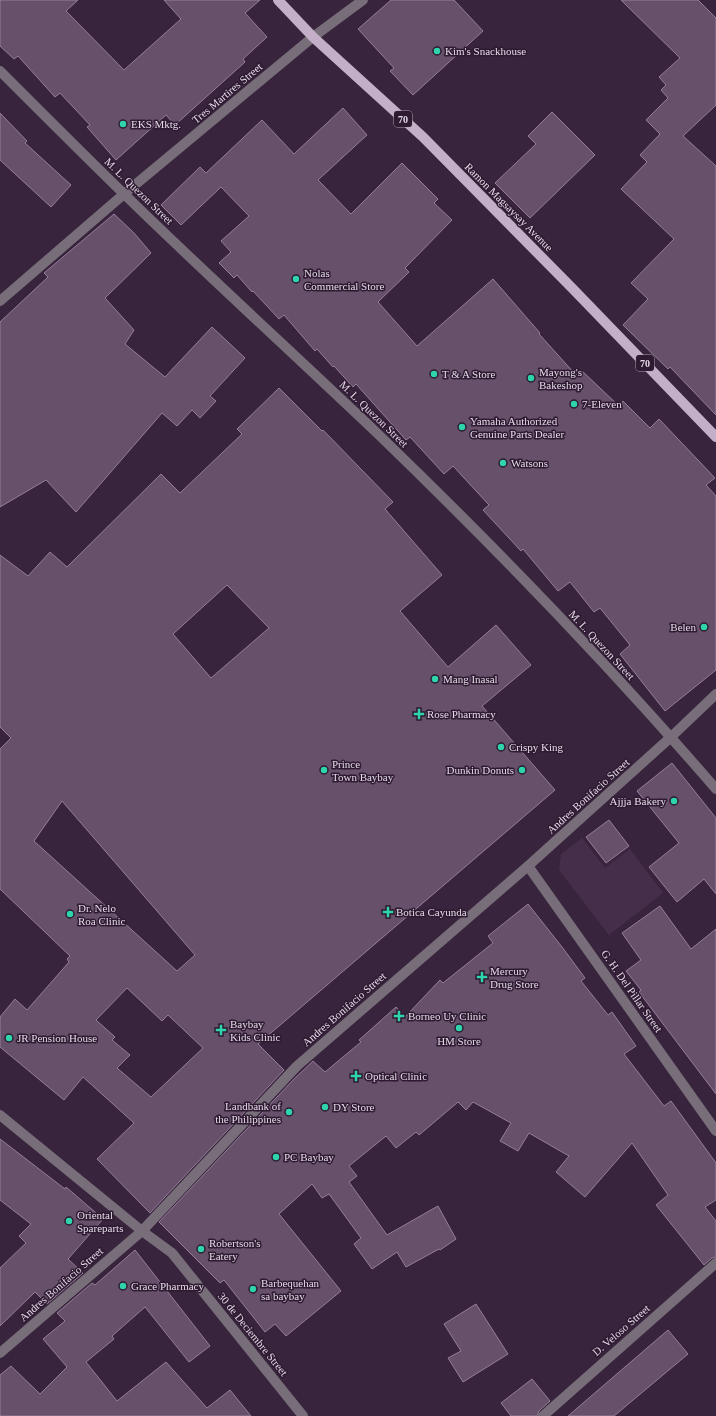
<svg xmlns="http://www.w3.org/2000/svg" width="716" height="1416" viewBox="0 0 716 1416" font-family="'Times New Roman',serif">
  <rect width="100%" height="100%" fill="#38243c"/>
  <polygon fill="#452e4a" points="582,838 605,868 630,849 663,893 609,935 559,870 561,854"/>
  <g fill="#66506a" stroke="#967e9a" fill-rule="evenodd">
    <polygon points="0,0 78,0 66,11 124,70 181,19 164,0 260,0 245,13 267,37 243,59 245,62 175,125 166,115 116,160 87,127 90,125 60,93 55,97 18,56 14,59 0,46"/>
    <polygon points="391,0 454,0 483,31 413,95 390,71 394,68 358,29"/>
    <polygon points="621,0 698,0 716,18 716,105 683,136 716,166 716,415 670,367 668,369 623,325 648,299 631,283 674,239 621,189 647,162 640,155 660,134 646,120 668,98 661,90 666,85 659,77 680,58"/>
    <polygon points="343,108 367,135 318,180 351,214 402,163 438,199 434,203 452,220 405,268 409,272 378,302 417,346 493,279 540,333 539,334 576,375 581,370 619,406 623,401 650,428 659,419 715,478 706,485 716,496 716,670 665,711 620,654 630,645 600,608 594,612 570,582 558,591 523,549 521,551 483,510 489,505 453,466 444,474 410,437 406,440 356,384 353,387 334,366 333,367 317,349 315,351 284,315 279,319 253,291 252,292 237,275 234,278 219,263 231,252 221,241 249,216 221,187 181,225 161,205 200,167 206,173 262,120 294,154"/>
    <polygon points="552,112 595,155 530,218 495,183 536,144 528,136"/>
    <polygon points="0,113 27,141 25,143 71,185 51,207 0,160"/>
    <polygon points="114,214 134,233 151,253 105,298 134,330 125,344 165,377 212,327 245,358 210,396 216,401 200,418 192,410 177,426 162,413 76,512 46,480 0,507 0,322 48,277 44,273"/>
    <path d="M279,388L322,431L323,430L393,502L385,509L442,575L400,611L448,667L496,625L531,665L482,706L555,790L258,1044L284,1070L150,1213L97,1159L134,1123L83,1077L64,1100L0,1047V1017L15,999L27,1010L69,962L67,959L70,956L0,889V749L11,738L0,727V555L28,576L50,552L67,567L161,474L180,493L242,434L237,429ZM227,585L269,628L211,678L173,634ZM62,801L195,955L177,971L34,841ZM127,988L162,1021L168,1015L203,1048L151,1097L117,1068L130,1055L112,1040L115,1037L96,1020Z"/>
    <polygon points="672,763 716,818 716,894 704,879 677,902 649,867 679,843 637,791"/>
    <polygon points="609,820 629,846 606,863 586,837"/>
    <polygon points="528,904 562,947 585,978 581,981 608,1015 612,1012 636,1046 624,1054 664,1106 671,1101 716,1163 716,1200 705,1207 716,1221 716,1257 712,1258 704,1265 656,1205 668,1195 632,1143 585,1197 556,1172 569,1156 529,1133 518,1151 500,1141 511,1123 473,1102 466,1110 458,1102 419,1135 416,1132 396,1148 386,1136 349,1166 357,1176 349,1182 387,1235 438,1206 456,1239 440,1250 439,1249 406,1267 397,1252 372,1269 354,1244 361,1238 329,1194 322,1198 312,1184 279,1214 341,1291 286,1336 275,1324 265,1332 224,1280 220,1283 159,1222 294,1079 313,1061 325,1072 361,1042 359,1040 396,1007 405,1017 440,980 443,983 493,943 488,936"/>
    <polygon points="660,906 691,949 716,929 716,1094 639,992 641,990 626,971 641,960 622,933"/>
    <polygon points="0,1139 65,1189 66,1187 103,1219 68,1259 83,1273 47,1304 35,1292 0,1326 0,1268 26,1243 19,1236 31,1224 0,1200"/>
    <polygon points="135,1250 210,1346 189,1362 145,1307 112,1336 114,1339 86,1362 117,1401 166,1362 207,1408 230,1390 251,1416 0,1416 0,1375 11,1366 40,1394 67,1367 43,1339 65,1321 57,1313 92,1283 95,1285"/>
    <polygon points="476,1304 508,1354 463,1382 448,1358 461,1351 444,1324"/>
    <polygon points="668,1330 688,1354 614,1416 568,1416"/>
    <polygon points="532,1379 550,1401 539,1411 537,1416 511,1416 501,1403"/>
  </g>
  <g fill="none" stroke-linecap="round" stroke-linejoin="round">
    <g stroke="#786e7a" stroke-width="10">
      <path d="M0,71C41,112 82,153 123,193C207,275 294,354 379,435C496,548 610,666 716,789"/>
      <polyline points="0,301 124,194 313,37 363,0"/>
      <polyline points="528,866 716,1131"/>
      <polyline points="0,1115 142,1231 172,1253 303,1416"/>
      <polyline points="0,1353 142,1231 297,1066 528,866 671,737 716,694"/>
      <polyline points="543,1416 716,1263"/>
    </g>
    <polyline stroke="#c4afc8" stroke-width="10" points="278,0 313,37 423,137 573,289 716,437"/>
  </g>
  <g fill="#2ed4aa" stroke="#2e1b32" stroke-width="1.5">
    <circle cx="437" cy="51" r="4"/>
    <circle cx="123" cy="124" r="4"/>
    <circle cx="296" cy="279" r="4"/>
    <circle cx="434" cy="374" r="4"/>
    <circle cx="531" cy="378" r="4"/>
    <circle cx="574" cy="404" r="4"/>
    <circle cx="462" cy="427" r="4"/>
    <circle cx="503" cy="463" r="4"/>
    <circle cx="704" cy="627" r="4"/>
    <circle cx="435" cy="679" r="4"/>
    <path d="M417 708h4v4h4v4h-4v4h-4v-4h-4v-4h4z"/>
    <circle cx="501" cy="747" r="4"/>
    <circle cx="324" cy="770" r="4"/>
    <circle cx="522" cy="770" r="4"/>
    <circle cx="674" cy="801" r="4"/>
    <path d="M386 906h4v4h4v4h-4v4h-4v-4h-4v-4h4z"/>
    <circle cx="70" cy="914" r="4"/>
    <path d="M480 971h4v4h4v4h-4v4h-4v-4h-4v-4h4z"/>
    <path d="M397 1010h4v4h4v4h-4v4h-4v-4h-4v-4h4z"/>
    <circle cx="459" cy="1028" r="4"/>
    <path d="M219 1024h4v4h4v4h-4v4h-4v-4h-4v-4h4z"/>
    <circle cx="9" cy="1038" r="4"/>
    <path d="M354 1070h4v4h4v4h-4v4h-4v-4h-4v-4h4z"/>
    <circle cx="325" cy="1107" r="4"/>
    <circle cx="289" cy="1112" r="4"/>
    <circle cx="276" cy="1157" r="4"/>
    <circle cx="69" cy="1221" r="4"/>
    <circle cx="201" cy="1249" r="4"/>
    <circle cx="123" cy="1286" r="4"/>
    <circle cx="253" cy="1289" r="4"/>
  </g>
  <g text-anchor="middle" stroke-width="3" stroke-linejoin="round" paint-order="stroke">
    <g fill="#2e1b32" stroke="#aea0b1" stroke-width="1">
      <rect x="394" y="111" width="18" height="16" rx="3"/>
      <rect x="636" y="355" width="18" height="16" rx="3"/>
    </g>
    <g font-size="10" font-weight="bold" fill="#e5d9e8">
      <text x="403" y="123">70</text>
      <text x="645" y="367">70</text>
    </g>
    <g font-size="11" fill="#e5d9e8" stroke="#2e1b32" text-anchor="start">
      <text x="445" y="55">Kim's Snackhouse</text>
      <text x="131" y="128">EKS Mktg.</text>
      <text x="304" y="277">Nolas<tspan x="304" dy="13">Commercial Store</tspan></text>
      <text x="539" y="376">Mayong's<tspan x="539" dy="13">Bakeshop</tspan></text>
      <text x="442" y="378">T &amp; A Store</text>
      <text x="582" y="408">7-Eleven</text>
      <text x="470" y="425">Yamaha Authorized<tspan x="470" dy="13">Genuine Parts Dealer</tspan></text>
      <text x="511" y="467">Watsons</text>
      <text x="696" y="631" text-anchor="end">Belen</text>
      <text x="443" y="683">Mang Inasal</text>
      <text x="427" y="718">Rose Pharmacy</text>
      <text x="509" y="751">Crispy King</text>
      <text x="332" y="768">Prince<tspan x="332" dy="13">Town Baybay</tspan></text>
      <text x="514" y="774" text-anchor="end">Dunkin Donuts</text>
      <text x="666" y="805" text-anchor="end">Ajjja Bakery</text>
      <text x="78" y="912">Dr. Nelo<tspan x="78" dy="13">Roa Clinic</tspan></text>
      <text x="396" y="916">Botica Cayunda</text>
      <text x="490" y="975">Mercury<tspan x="490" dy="13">Drug Store</tspan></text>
      <text x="408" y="1020">Borneo Uy Clinic</text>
      <text x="230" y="1028">Baybay<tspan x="230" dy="13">Kids Clinic</tspan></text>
      <text x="17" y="1042">JR Pension House</text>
      <text x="459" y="1045" text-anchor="middle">HM Store</text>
      <text x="365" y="1080">Optical Clinic</text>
      <text x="281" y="1110" text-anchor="end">Landbank of<tspan x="281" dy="13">the Philippines</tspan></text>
      <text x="333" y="1111">DY Store</text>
      <text x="284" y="1161">PC Baybay</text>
      <text x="77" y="1219">Oriental<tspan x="77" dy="13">Spareparts</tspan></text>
      <text x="209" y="1247">Robertson's<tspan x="209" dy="13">Eatery</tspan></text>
      <text x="261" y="1287">Barbequehan<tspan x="261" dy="13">sa baybay</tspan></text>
      <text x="131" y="1290">Grace Pharmacy</text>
    </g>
    <g font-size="11" fill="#e5d9e8" stroke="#2e1b32">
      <text transform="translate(227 93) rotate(-40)" y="4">Tres Martires Street</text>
      <text transform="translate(139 191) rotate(44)" y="4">M. L. Quezon Street</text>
      <text transform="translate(509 207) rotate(45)" y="4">Ramon Magsaysay Avenue</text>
      <text transform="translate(374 414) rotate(44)" y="4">M. L. Quezon Street</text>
      <text transform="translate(602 645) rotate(47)" y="4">M. L. Quezon Street</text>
      <text transform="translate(588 796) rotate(-42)" y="4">Andres Bonifacio Street</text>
      <text transform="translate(632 991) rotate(55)" y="4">G. H. Del Pillar Street</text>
      <text transform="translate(344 1009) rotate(-41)" y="4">Andres Bonifacio Street</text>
      <text transform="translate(61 1284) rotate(-41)" y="4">Andres Bonifacio Street</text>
      <text transform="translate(621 1330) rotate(-41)" y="4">D. Veloso Street</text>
      <text transform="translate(253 1334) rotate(51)" y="4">30 de Deciembre Street</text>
    </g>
  </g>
</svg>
